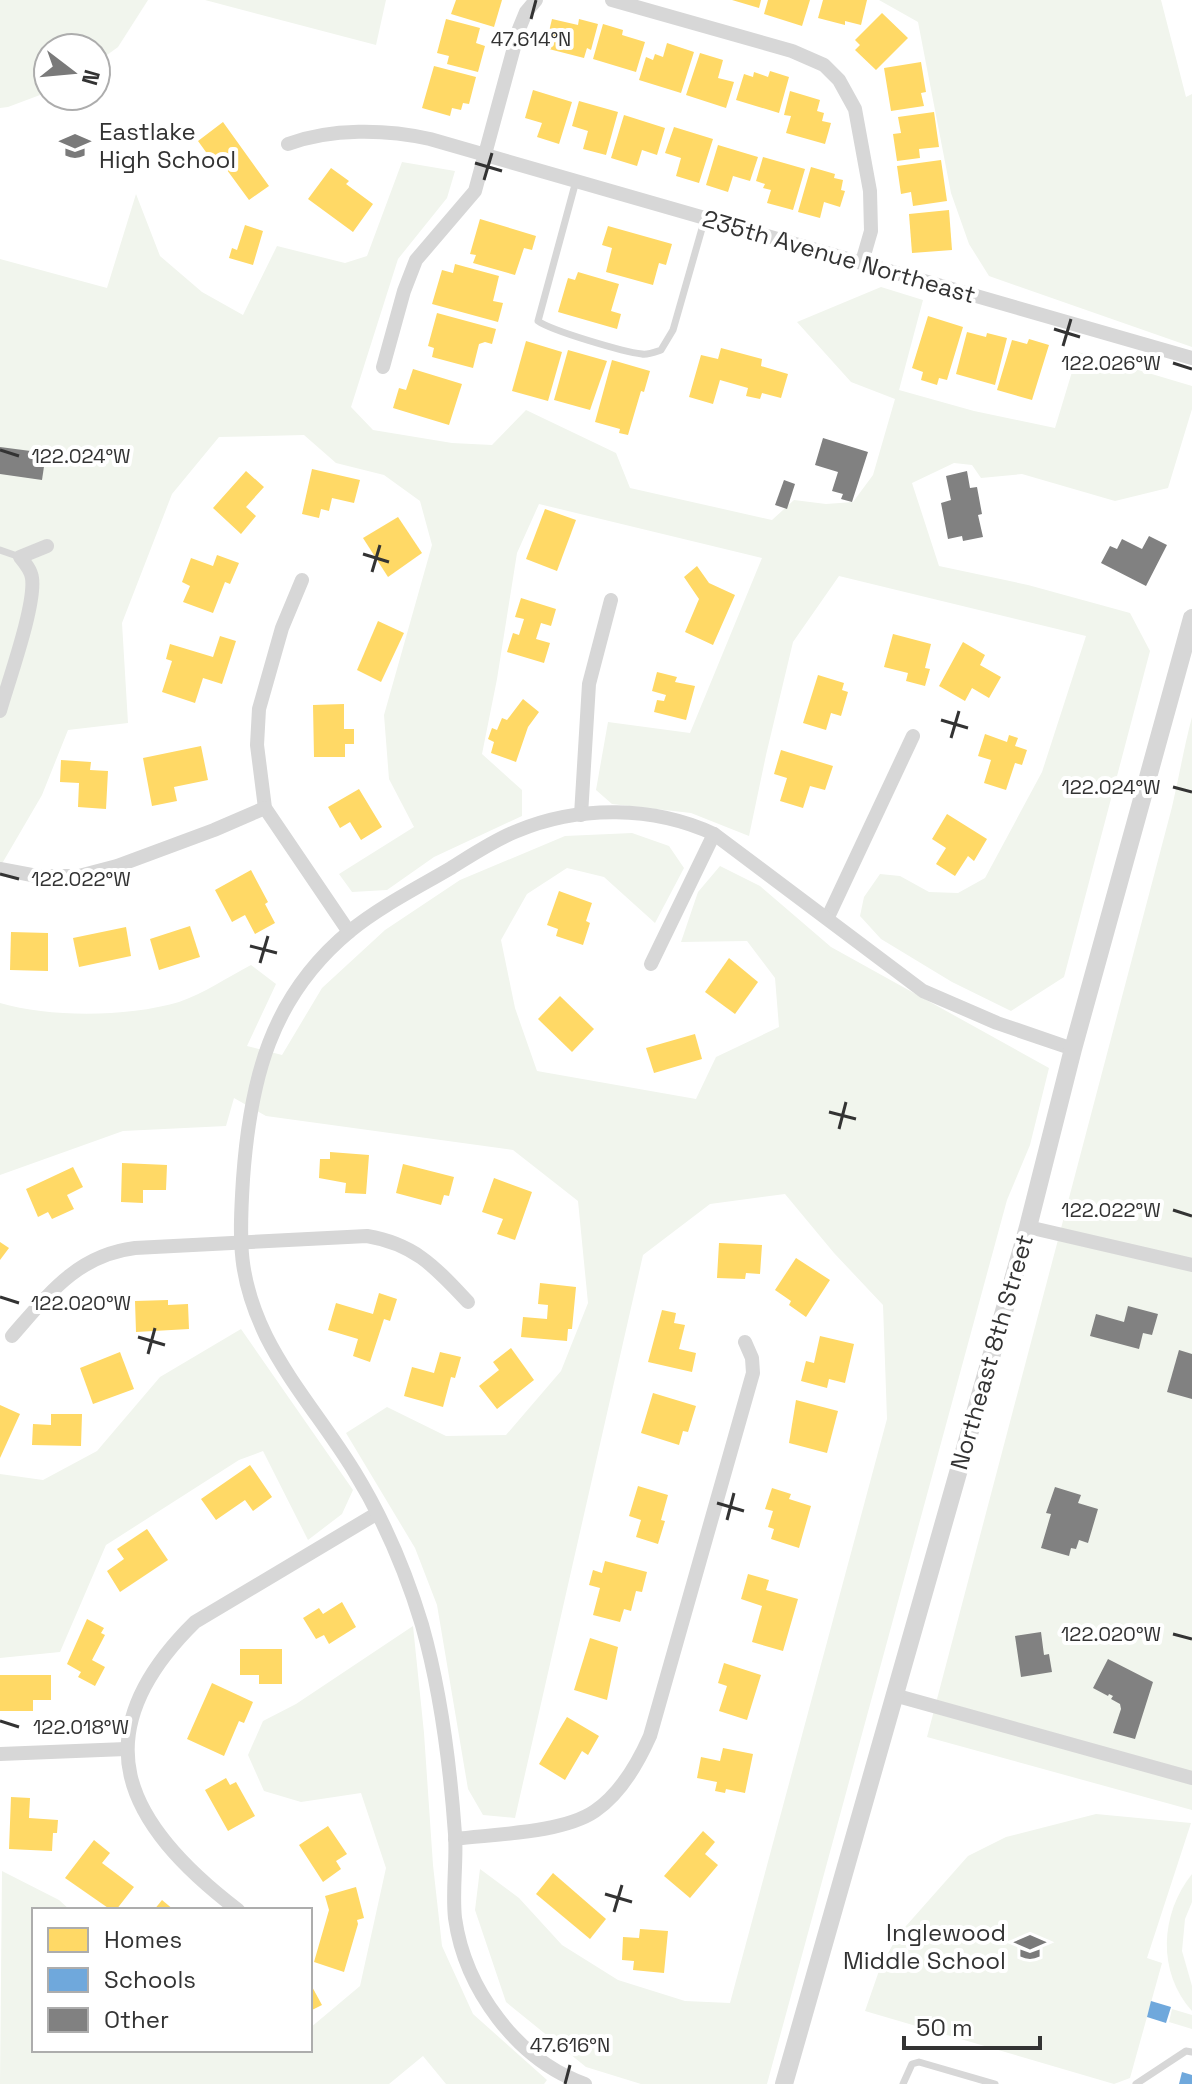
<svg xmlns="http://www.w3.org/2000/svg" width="1192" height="2084" viewBox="0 0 1192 2084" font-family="'Space Grotesk',sans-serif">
  <rect width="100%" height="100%" fill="#fff"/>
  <g fill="#f1f5ed">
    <polygon points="0,0 148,0 118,47 96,63 96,48 48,48 48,92 8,107 0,108"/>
    <polygon points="205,0 386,0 376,45"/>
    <polygon points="879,0 1161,0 1186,97 1192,94 1192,347 989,276 969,244 951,193 918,22"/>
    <polygon points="402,162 455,171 447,198 398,259 351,407 373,430 452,443 492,445 526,410 616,453 630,488 772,520 794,500 826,504 853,502 873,475 895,399 851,382 797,322 881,287 923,300 899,390 974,411 1055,428 1078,352 1192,386 1192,409 1168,488 1115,501 1022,474 981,478 972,465 954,463 912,483 939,566 1028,585 1130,613 1150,651 1064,977 1011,1011 952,982 881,939 860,916 864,897 880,874 900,876 929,892 958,893 985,878 1042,772 1086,636 839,576 793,642 766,755 749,836 691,813 612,804 596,790 608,722 690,733 762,558 539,504 517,553 497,679 482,754 522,790 522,816 434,857 387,890 352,892 339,874 414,827 389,779 384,715 432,545 420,501 384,475 336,463 304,435 219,437 172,494 122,623 128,723 68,730 42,795 0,867 0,259 107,288 136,194 160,256 202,292 243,315 277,246 345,263 367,256"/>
    <path d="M1192,717V1810L927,1737L1172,807C1179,777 1184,747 1192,717Z"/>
    <path d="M632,833L669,846L684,868L655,923L604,877L567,868L527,894L501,940L515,1008L537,1071L696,1099L716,1057L779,1027L775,978L747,941L681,942L698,892L720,866L760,886L831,947L1049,1068L1030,1145L1007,1200L767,2084H641L586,2067L506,2002L475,1910L480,1869L519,1898L562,1945L618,1980L685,2001L730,2003L887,1419L883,1305L834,1253L785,1194L710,1204L643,1255L515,1818L483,1815L468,1789L437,1605L415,1548L346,1433L387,1407L446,1436L506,1435L561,1371L588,1303L578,1201L513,1150L266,1116L234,1098L226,1126L123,1131L0,1175V1003C51,1018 128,1017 179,1002C203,994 228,977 251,965L276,984L247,1046L282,1055L322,988L385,930L460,880L565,836Z"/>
    <polygon points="241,1329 353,1490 342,1514 308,1540 263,1451 239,1460 106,1545 60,1652 0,1658 0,1474 43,1480 97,1451 160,1377"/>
    <polygon points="413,1626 424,1733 433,1865 442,1946 473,2014 547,2080 544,2084 446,2084 423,2056 389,2084 0,2084 2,1871 59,1900 70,1910 34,1910 34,2050 310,2050 310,2028 360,1986 386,1868 361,1793 301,1802 264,1791 248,1755 263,1721 296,1704"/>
    <polygon points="1096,1814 1191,1823 1147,1958 1162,1963 1130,2078 1114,2084 865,2011 880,1968 898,1935 968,1856 1006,1837"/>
    <path d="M1192,1874V1902L1185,1919L1182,1951L1192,1986V2011C1157,1972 1160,1914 1192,1874Z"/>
    <polygon points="1172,2009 1192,2015 1192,2029 1169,2022"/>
  </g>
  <g fill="#ffd966">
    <polygon points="456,0 502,0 494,27 451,14"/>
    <polygon points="732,0 761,0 759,8"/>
    <polygon points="768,0 810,0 802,26 764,14"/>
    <polygon points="823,0 867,0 861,25 845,21 845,25 818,18"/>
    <polygon points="882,13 908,38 876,70 855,50 860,45 855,40"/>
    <polygon points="446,19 480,28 476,43 485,46 478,72 447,64 449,56 437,53"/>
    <polygon points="552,19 578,25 579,19 598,24 591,50 587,48 584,58 545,48"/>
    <polygon points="603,24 623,30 622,35 645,42 636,72 593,59"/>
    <polygon points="667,43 694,52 681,93 639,80 646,57 653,60 655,54 663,57"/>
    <polygon points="700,53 723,60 718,78 734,82 726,108 686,95"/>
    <polygon points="921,62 926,92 921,93 924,106 891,111 884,68"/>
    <polygon points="434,66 476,77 469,104 463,103 461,110 452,108 450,116 422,108"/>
    <polygon points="770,71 789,77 779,113 736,100 744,74 753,77 754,72 768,77"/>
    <polygon points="533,90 572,102 559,144 537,137 542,123 525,118"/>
    <polygon points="790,91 820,100 817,111 824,113 822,121 831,123 825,144 786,133 791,116 784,115"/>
    <polygon points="579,101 618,112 606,155 583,149 588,131 572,126"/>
    <polygon points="934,112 939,147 919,149 920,158 897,161 893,134 901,133 898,117"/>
    <polygon points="624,115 665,128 657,155 642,150 637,166 611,158"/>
    <polygon points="223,122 269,186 249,200 216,155 211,159 198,141"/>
    <polygon points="674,127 713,139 699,183 676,176 681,158 665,153"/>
    <polygon points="718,145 758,157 750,181 733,176 728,192 706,185"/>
    <polygon points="763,157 805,169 793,210 767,203 771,190 763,188 765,184 756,181"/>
    <polygon points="941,160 947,201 913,206 911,192 901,194 897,166"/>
    <polygon points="811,167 835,174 834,178 843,180 841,190 845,191 840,207 824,202 820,218 798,212"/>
    <polygon points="331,168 349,181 346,184 373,204 353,232 308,199"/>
    <polygon points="949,210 952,250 912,253 909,214"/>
    <polygon points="480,219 536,236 532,250 524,248 515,275 473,263 476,255 470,254"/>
    <polygon points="245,225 263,231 253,265 229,258 232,248 237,250"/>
    <polygon points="608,226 672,244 666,265 659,263 653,285 606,272 612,248 602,245"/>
    <polygon points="455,264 499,276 493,301 503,303 498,322 432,304 442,270 453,273"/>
    <polygon points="578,272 619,284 611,311 621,314 617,329 558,312 568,278 575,280"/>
    <polygon points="437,313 496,329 492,344 485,342 479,344 473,368 432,357 434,348 428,346"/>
    <polygon points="928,316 963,327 947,380 939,378 937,385 921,380 923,372 912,368"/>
    <polygon points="967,332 986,337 987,333 1007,338 995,385 956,374"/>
    <polygon points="1029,339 1049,345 1032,400 997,390 1012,340 1027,344"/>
    <polygon points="526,341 562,352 548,401 512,391"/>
    <polygon points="721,348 762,359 761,366 788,374 781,398 762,393 760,399 746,396 748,388 720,380 713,404 689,397 701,355 718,359"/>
    <polygon points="568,350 607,361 590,410 554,400"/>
    <polygon points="612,360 650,371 644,392 641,391 628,435 619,433 620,429 595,422"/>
    <polygon points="413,369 462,384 449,425 393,408 399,388 406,390"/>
    <polygon points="312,469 360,480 354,503 332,498 329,511 321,509 319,518 302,514"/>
    <polygon points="246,471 264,487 246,507 256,516 241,534 213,508"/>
    <polygon points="545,509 576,520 557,571 526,559"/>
    <polygon points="398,517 422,553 388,577 363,538"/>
    <polygon points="217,555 239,563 230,584 225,582 213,613 183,602 190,586 182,582 191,558 213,566"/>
    <polygon points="697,566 709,583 735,595 713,645 685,632 699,599 684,577"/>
    <polygon points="521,598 556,609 551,626 541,623 536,639 550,643 544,663 507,652 513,633 519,635 524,619 515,617"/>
    <polygon points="378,621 404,633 381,682 357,670"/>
    <polygon points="893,634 931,644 925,668 930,669 925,686 906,681 908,673 884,667"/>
    <polygon points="220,636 236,641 222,684 203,678 195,703 162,692 172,661 166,659 170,644 213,657"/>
    <polygon points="963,642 985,655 980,665 1001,677 989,698 972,688 965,701 939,686"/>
    <polygon points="657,672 677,677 675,682 695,686 686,720 654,712 657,700 664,701 666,695 652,691"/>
    <polygon points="818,675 844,683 842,690 848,692 841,716 831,713 826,730 803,723"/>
    <polygon points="523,699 539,712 528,727 516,762 491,753 494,742 488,739 492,728 497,730 502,718 507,720"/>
    <polygon points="344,704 344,729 354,729 354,744 345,744 345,757 314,757 313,705"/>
    <polygon points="985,734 1007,742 1009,735 1018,738 1015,746 1027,750 1022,765 1015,763 1006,790 984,783 991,760 978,756"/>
    <polygon points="201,746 208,780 174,787 177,801 152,806 143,758"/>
    <polygon points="781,750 833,766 825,790 810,786 803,808 780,801 787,778 774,774"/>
    <polygon points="61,760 91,762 90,770 108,771 106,809 78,807 79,783 60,782"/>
    <polygon points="359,789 382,827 361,840 350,822 340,828 328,807"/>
    <polygon points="947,814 987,839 974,861 968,856 955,876 936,864 946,848 932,839"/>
    <polygon points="251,870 268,902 265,904 275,923 255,934 245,915 232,922 215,890"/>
    <polygon points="559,891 592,903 586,921 590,923 583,945 556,936 558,929 547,925"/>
    <polygon points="190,926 200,957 159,970 150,939"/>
    <polygon points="126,927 131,956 79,967 73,938"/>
    <polygon points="11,932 48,933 48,971 10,970"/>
    <polygon points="729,958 758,982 735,1014 705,992"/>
    <polygon points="560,996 594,1029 572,1052 538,1019"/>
    <polygon points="695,1034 702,1059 654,1073 646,1048"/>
    <polygon points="330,1152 369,1155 366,1194 345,1193 346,1183 319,1178 320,1159 330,1159"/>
    <polygon points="122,1163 167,1165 166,1190 143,1190 143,1203 121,1202"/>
    <polygon points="403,1164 454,1177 449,1196 444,1195 441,1205 396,1193"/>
    <polygon points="73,1167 83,1187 67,1195 74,1209 52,1219 48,1212 38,1217 26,1189"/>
    <polygon points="494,1178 532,1192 515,1240 497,1234 503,1219 482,1212"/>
    <polygon points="0,1242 9,1248 0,1260"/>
    <polygon points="719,1243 762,1245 760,1274 746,1273 745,1279 717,1278"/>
    <polygon points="796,1258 830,1280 806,1317 789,1305 791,1301 775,1290"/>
    <polygon points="540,1283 576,1287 572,1329 568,1329 567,1341 521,1337 523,1317 547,1319 548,1305 538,1304"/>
    <polygon points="379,1293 397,1299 390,1321 384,1319 370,1362 353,1356 358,1339 328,1330 336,1303 373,1314"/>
    <polygon points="168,1300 168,1305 188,1304 189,1329 136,1332 135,1301"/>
    <polygon points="662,1310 676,1313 674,1323 685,1325 679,1349 696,1353 692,1372 648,1362"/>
    <polygon points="820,1336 854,1344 845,1383 829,1379 827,1388 801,1381 806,1361 814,1363"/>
    <polygon points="511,1348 534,1380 497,1409 479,1386 499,1370 493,1362"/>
    <polygon points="120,1352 134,1389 93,1404 80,1368"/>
    <polygon points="440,1352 461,1357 455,1378 451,1377 443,1407 404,1396 412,1367 434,1373"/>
    <polygon points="653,1393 696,1406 688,1432 683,1431 679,1445 641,1433"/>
    <polygon points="796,1400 838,1411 827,1453 789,1443"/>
    <polygon points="0,1405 20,1414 0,1458"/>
    <polygon points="51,1414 82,1414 81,1446 32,1445 33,1424 51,1425"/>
    <polygon points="250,1465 272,1497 253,1511 245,1500 216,1520 201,1499"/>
    <polygon points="638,1486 668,1495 661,1520 665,1521 658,1544 636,1537 641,1520 629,1516"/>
    <polygon points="772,1488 791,1494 789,1499 811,1506 799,1548 771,1539 774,1529 768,1527 773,1511 765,1509"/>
    <polygon points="147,1529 168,1560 120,1592 107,1571 124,1559 117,1549"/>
    <polygon points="605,1561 647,1572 642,1592 636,1591 631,1611 624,1609 620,1622 593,1615 600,1588 589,1585 593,1570 602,1573"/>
    <polygon points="748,1574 769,1580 766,1590 798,1599 783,1651 752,1642 762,1606 741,1599"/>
    <polygon points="342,1602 356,1627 329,1644 324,1635 316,1639 303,1618 319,1608 323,1614"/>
    <polygon points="87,1619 104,1628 101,1633 105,1635 92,1660 105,1667 95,1686 78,1677 81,1672 67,1664"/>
    <polygon points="590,1638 618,1647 607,1700 574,1690"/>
    <polygon points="240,1649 282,1649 282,1684 259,1684 259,1675 240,1675"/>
    <polygon points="724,1663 761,1675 747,1720 719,1711 727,1686 718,1683"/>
    <polygon points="0,1675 51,1675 51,1700 33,1700 33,1711 0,1711"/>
    <polygon points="212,1683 253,1702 244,1723 239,1721 224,1756 187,1739"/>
    <polygon points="567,1717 599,1736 588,1755 582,1751 565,1780 539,1764"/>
    <polygon points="723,1748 753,1754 745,1793 726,1789 725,1793 715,1791 717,1782 697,1778 701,1757 720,1761"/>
    <polygon points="226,1778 230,1785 236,1782 255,1816 228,1831 205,1790"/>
    <polygon points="11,1797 30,1798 29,1818 58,1820 57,1833 53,1833 52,1851 9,1849"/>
    <polygon points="328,1826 347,1854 336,1861 341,1869 323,1882 299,1845"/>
    <polygon points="703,1831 715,1842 705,1854 718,1865 690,1898 664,1876"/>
    <polygon points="94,1840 110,1853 102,1863 134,1887 116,1910 111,1910 65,1878"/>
    <polygon points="553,1873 606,1919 590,1939 536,1894"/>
    <polygon points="356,1887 364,1918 357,1920 358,1924 344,1972 314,1962 329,1910 325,1896"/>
    <polygon points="162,1900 174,1910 154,1910"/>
    <polygon points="640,1929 668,1931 664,1973 633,1970 634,1961 622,1960 623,1937 639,1938"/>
    <polygon points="310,1983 322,2005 310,2011"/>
  </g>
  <g fill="#6fa8dc">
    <polygon points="1151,2001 1171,2007 1166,2023 1147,2017"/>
    <polygon points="1182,2072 1192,2075 1192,2084 1179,2084"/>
  </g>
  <g fill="#818181">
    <polygon points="823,438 868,452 852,502 841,499 843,494 832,491 838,472 815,465"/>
    <polygon points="0,447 46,453 42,480 0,474"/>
    <polygon points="967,471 970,488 977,487 982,514 978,515 983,537 963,541 962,536 948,539 941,503 951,500 946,476"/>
    <polygon points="784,480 795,484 787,509 775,505"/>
    <polygon points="1149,536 1167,545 1146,586 1101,563 1110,546 1117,549 1122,539 1142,549"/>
    <polygon points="1128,1306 1158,1314 1152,1335 1143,1333 1139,1349 1090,1336 1096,1314 1124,1322"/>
    <polygon points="1179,1350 1192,1354 1192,1399 1167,1392"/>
    <polygon points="1055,1487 1081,1495 1078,1503 1098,1509 1088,1543 1079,1540 1076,1549 1071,1548 1069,1556 1041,1548 1051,1514 1046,1513"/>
    <polygon points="1041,1632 1044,1655 1049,1654 1052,1672 1021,1677 1015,1636"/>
    <polygon points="1108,1659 1153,1682 1135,1739 1113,1733 1121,1709 1120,1704 1111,1699 1113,1696 1109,1694 1108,1696 1093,1688"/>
  </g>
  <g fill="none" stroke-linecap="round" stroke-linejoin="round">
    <g stroke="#d7d7d7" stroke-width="7">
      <path d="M576,181L538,321C552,331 624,352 642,354C648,355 655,352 661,350L673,330L705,218"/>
      <polyline points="0,550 20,557"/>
      <polyline points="903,2084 912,2064 919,2062 995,2084"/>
      <polyline points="1136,2084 1186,2051 1192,2052"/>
    </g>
    <g stroke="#d7d7d7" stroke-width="14">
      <polyline points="612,0 792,51 824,65 839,80 855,109 870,191 871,231 862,262"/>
      <path d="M288,144C331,128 386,129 430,139L1192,358"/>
      <polyline points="383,367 404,291 416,260 475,191 519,29 526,12 536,0"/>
      <polyline points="302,580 282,628 259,709 257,745 265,808 349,932"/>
      <path d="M0,711C8,682 36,605 32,578C31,570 25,563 20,557L47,546"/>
      <polyline points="581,815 589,684 611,600"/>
      <polyline points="0,869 37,876 79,876 117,866 214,830 265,808"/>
      <polyline points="828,917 913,736"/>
      <polyline points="651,964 714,834"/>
      <polyline points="1028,1227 1192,1265"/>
      <path d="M12,1336C48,1295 77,1255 135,1248L367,1236C415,1244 435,1267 468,1302"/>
      <polyline points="894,1695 1192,1778"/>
      <polyline points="0,1754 126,1749"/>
      <path d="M455,1839C495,1834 563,1833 595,1811C620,1794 638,1763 650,1736L753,1373L752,1358L745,1342"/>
      <path d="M238,1910C124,1823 80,1735 195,1622L376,1514"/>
      <path d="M585,2084C517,2060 465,1989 455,1918C452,1890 457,1862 455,1834C450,1764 441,1692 422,1625C406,1572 383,1518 354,1471C326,1425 290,1384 266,1336C238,1278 239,1242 243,1179C250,1081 270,997 350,931C381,906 417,888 451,868C472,855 494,840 517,831C579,805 654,806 714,834L923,991L997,1023L1073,1049"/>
    </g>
    <polyline stroke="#d7d7d7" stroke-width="18" points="784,2084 1028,1227 1073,1049 1192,618"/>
  </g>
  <path fill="none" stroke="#333" stroke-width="3" d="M531,19L536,0M475,163L502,171M484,180L492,153M1054,329L1080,337M1063,346L1071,319M1173,363L1192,369M0,450L19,456M363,554L389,562M372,572L380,545M941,720L968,728M951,738L959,711M1173,787L1192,792M0,874L19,879M250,946L277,953M260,963L268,936M829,1112L856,1119M839,1129L846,1102M1173,1210L1192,1216M0,1297L19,1303M138,1337L165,1345M148,1354L155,1328M717,1503L744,1511M727,1520L734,1493M1173,1634L1192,1639M0,1721L19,1727M605,1894L632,1902M614,1912L622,1885M565,2084L570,2065"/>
  <defs>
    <g id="school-bare" transform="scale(2.4)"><path d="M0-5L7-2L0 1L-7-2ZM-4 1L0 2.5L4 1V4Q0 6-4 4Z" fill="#7a7a7a" stroke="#fff" stroke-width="2.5" paint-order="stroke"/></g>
  </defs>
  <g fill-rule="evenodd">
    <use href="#school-bare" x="75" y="146"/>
    <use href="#school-bare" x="1030" y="1947"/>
  </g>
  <g text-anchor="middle" stroke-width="8" stroke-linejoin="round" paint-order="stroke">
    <g font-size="24" fill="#333" stroke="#fff" text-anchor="start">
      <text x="99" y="140">Eastlake<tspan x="99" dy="28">High School</tspan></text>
      <text x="1006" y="1941" text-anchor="end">Inglewood<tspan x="1006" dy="28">Middle School</tspan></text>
    </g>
    <g font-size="24" fill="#333" stroke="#fff">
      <text transform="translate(839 257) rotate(16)" y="8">235th Avenue Northeast</text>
      <text transform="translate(992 1352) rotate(-74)" y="8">Northeast 8th Street</text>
    </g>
  </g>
  <g font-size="20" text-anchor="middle" fill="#333" stroke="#fff" stroke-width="8" stroke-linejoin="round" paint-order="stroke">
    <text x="531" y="46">47.614°N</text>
    <text x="1111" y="370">122.026°W</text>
    <text x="81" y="463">122.024°W</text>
    <text x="1111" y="794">122.024°W</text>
    <text x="81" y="886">122.022°W</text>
    <text x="1111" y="1217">122.022°W</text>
    <text x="81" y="1310">122.020°W</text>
    <text x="1111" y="1641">122.020°W</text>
    <text x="81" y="1734">122.018°W</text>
    <text x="570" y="2052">47.616°N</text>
  </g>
  <rect x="32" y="1908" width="280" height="144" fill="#ffffff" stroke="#adadad" stroke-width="2"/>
  <rect x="48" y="1928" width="40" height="24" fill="#ffd966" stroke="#adadad" stroke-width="2"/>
  <text x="104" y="1948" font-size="24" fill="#333333">Homes</text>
  <rect x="48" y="1968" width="40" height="24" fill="#6fa8dc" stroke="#adadad" stroke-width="2"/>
  <text x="104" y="1988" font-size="24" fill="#333333">Schools</text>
  <rect x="48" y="2008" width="40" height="24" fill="#818181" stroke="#adadad" stroke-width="2"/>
  <text x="104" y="2028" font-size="24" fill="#333333">Other</text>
  <g transform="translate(72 72) rotate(106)"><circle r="38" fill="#ffffff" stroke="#adadad" stroke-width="2"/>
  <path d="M0-6L14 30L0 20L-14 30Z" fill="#7a7a7a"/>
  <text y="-12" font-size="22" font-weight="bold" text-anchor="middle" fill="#333333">N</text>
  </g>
  <path d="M904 2036v12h136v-12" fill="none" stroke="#333333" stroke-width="4"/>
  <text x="916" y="2036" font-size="24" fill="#333333" stroke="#ffffff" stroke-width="6" paint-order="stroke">50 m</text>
</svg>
